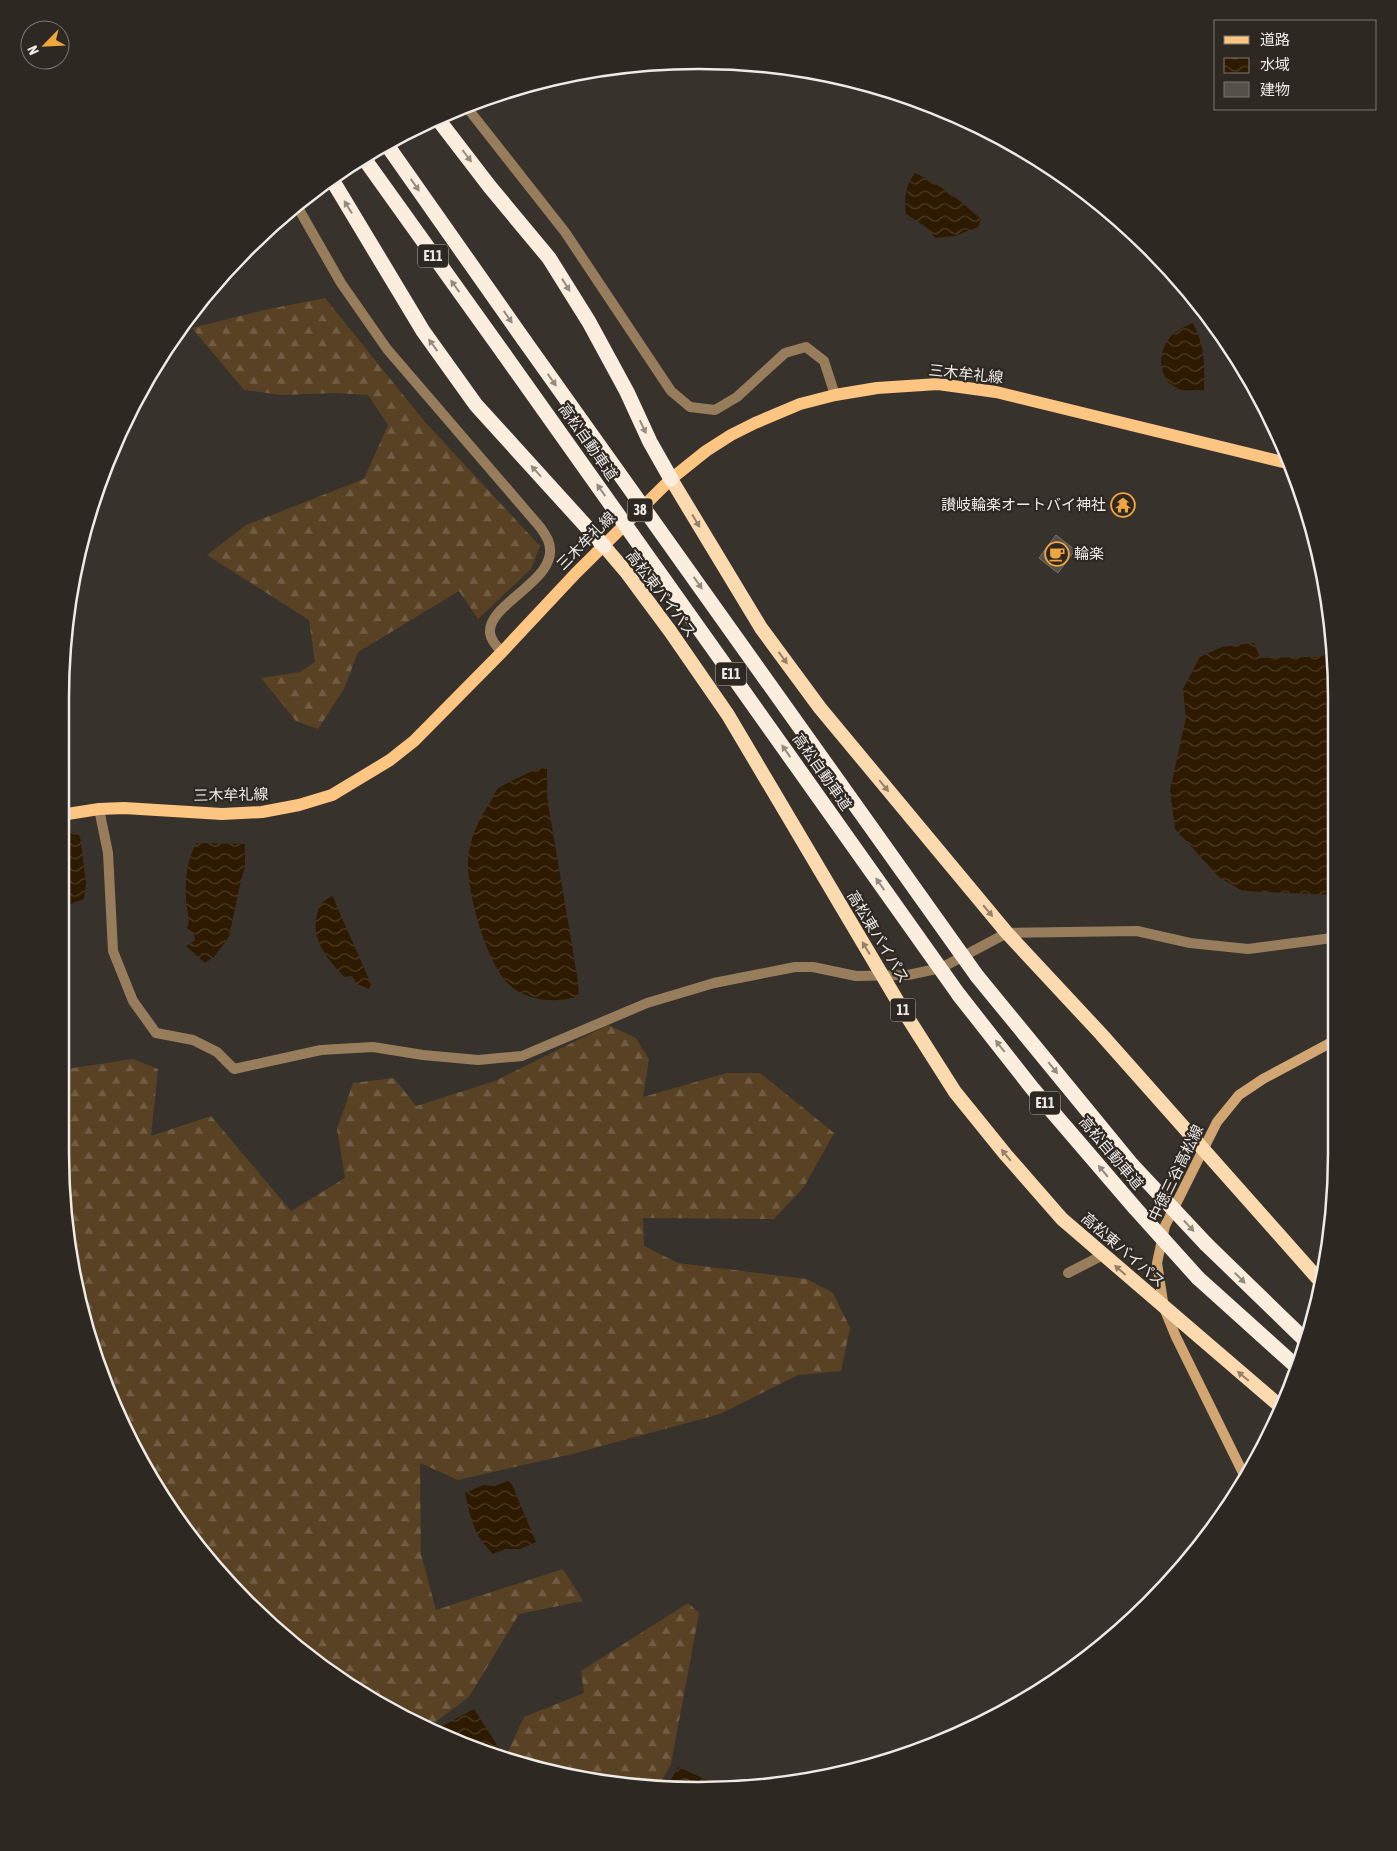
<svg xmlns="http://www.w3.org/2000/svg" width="1397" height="1851" viewBox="0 0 1397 1851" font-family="'Asap Condensed','Noto Sans JP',sans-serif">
  <defs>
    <pattern id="forest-firs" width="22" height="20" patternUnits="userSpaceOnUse" patternTransform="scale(1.25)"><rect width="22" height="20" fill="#594123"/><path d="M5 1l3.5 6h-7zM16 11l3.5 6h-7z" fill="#715d43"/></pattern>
    <pattern id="water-waves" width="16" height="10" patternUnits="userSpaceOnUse" patternTransform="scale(1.25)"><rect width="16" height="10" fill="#2e1a00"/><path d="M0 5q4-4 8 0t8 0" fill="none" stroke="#4d3b25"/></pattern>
  </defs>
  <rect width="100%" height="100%" fill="#38322c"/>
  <g fill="url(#forest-firs)">
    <polygon points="325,298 425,422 540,546 531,569 478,619 459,591 358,652 344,689 318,729 296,721 261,678 300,672 315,662 309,620 207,555 246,525 364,479 388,425 368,395 337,393 281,395 244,390 192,328 264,310"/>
    <polygon points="608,1025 636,1038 649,1059 643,1097 727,1073 760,1073 834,1133 804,1187 774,1219 643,1218 644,1246 678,1263 807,1279 833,1293 850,1328 841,1371 798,1375 720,1414 576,1453 458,1480 420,1463 421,1554 436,1610 563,1569 583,1601 519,1614 469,1697 426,1729 416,1725 310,1659 247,1604 146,1472 82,1318 60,1153 60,1070 133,1059 158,1069 151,1136 211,1116 291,1211 345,1178 337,1129 353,1083 394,1078 416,1106 495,1081"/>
    <polygon points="688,1603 699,1613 671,1764 660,1784 574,1779 506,1756 524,1717 584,1693 581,1671"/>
  </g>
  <g fill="url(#water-waves)">
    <path d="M915,173C943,186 958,199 981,219L978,227L955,236L935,238L926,227L906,214C904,199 905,185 915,173Z"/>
    <path d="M1193,323C1205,347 1205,365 1204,391C1195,388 1185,393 1177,388C1159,380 1157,355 1168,340C1174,331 1184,327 1193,323Z"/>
    <polygon points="1254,643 1260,658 1316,657 1332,654 1332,895 1243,891 1220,878 1175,829 1170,790 1186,718 1183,689 1200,657 1222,647"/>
    <path d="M540,768L547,769V797L578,981L579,996C556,1003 533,1002 513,988C487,969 467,893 468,861C469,839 479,819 491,801C493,797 495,791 499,788C505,783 531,772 540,768Z"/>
    <polygon points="70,830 80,836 86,883 84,899 61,908 61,833"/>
    <path d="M197,843L245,844V867L241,880L229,937L214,957L205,963L186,946L195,941L194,934L187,929C191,918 187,912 186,901C185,882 186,860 197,843Z"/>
    <path d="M332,895L371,984L369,989L357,984L352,976L345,977C329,962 313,942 316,920C317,915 318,908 320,905C323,901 329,899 332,895Z"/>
    <path d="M510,1480L536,1542L520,1549H505L493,1554C473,1534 471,1519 465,1493L483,1485L495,1486Z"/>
    <polygon points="474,1709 499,1748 491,1751 433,1731"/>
    <polygon points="678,1767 727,1789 668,1785"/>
  </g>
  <polygon fill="#56504a" stroke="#7a746d" points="1056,535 1075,550 1058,573 1039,558"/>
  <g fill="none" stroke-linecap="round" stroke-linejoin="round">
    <g stroke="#987d5d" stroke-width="10">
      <path d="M297,206L341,283L387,349L540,527C543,531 546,536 548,540C564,579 487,602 490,633C491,640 497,647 502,652"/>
      <polyline points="99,809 108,853 113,951 133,1001 156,1033 193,1040 217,1052 234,1069 321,1050 373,1047 423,1055 478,1060 522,1056 647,1003 714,983 795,967 813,967 856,976 908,975 941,968 1007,933 1137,931 1190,943 1248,949 1332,938"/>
      <polyline points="1068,1273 1103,1255"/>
    </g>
    <polyline stroke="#987d5d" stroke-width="10" points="465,105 565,232 671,391 690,407 715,410 737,397 785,353 806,347 824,361 835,395"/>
    <polyline stroke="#d1a672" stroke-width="10" points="1246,1479 1176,1337 1164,1308 1157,1263 1165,1226 1217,1122 1239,1095 1263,1079 1332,1042"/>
    <polyline stroke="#fdc582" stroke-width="12" points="61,815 99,809 124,808 222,814 262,812 299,805 332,795 390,760 414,741 502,652 576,573 671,479 706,451 731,435 755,423 800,404 835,395 877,388 938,384 996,392 1291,464"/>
    <g stroke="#fcdab0" stroke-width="14">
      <polyline points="671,479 761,628 820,708 1007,933 1101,1034 1321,1282"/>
      <polyline points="604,546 627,573 670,631 728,715 901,1007 955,1092 1006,1155 1062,1219 1281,1407"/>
    </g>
    <g stroke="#fbeede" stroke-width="15">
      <polyline points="437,118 490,187 549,258 589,322 627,392 650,442 671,479"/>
      <polyline points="387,145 524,340"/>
      <polyline points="363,157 504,354"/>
      <polyline points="331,178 423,331 476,405 604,546"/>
      <polyline points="977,976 1132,1165"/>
      <polyline points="959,995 1032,1088 1135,1208"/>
      <polyline points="1206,1244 1307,1342"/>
      <polyline points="1198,1278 1298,1368"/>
    </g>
    <g stroke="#fbeede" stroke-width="15">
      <polyline points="524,340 977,976"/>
      <polyline points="504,354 959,995"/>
      <polyline points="1132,1165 1206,1244"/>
      <polyline points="1135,1208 1198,1278"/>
    </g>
  </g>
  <defs><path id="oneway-solid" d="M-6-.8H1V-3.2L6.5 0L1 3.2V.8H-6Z" transform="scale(1.25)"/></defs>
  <g fill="#948b80">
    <use href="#oneway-solid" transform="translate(467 156) rotate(53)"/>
    <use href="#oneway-solid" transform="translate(415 185) rotate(55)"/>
    <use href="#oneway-solid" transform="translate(348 207) rotate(-122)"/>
    <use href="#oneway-solid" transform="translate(566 285) rotate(58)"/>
    <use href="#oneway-solid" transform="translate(455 286) rotate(-126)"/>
    <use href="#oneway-solid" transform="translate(508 317) rotate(55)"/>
    <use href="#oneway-solid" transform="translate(433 345) rotate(-126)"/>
    <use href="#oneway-solid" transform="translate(552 380) rotate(55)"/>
    <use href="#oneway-solid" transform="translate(643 427) rotate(65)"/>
    <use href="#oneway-solid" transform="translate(536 471) rotate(-132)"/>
    <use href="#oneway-solid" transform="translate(601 490) rotate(-125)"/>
    <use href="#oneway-solid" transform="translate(698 583) rotate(55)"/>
    <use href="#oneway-solid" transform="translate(786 751) rotate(-125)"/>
    <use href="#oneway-solid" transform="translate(880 884) rotate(-125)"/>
    <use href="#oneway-solid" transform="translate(1000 1046) rotate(-128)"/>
    <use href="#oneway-solid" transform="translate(1053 1068) rotate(51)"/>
    <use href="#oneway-solid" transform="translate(1103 1171) rotate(-130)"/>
    <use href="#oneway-solid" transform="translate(1189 1226) rotate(47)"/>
    <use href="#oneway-solid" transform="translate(1240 1278) rotate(45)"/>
  </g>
  <g fill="#95816a">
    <use href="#oneway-solid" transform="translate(696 521) rotate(59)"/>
    <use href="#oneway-solid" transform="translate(783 658) rotate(54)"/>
    <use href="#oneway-solid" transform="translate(884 786) rotate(51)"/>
    <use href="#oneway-solid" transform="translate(988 911) rotate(50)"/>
    <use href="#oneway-solid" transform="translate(866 948) rotate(-121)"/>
    <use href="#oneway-solid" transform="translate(1006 1155) rotate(-130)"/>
    <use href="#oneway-solid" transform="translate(1120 1270) rotate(-139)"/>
    <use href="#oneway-solid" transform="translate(1243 1376) rotate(-140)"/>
  </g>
  <defs>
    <g id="temple-ring" transform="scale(1.25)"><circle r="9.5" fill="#2e2823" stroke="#f0a63f" stroke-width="1.5"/><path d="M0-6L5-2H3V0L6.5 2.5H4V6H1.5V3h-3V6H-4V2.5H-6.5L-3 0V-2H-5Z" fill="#f0a63f"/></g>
    <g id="cafe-ring" transform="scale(1.25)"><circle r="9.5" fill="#2e2823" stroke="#f0a63f" stroke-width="1.5"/><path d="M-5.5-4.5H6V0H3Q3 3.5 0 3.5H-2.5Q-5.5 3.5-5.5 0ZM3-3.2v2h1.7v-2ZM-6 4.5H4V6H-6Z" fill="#f0a63f"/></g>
  </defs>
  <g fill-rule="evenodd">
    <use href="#temple-ring" x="1123" y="505"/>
    <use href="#cafe-ring" x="1057" y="554"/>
  </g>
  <g text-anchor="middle" stroke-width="4.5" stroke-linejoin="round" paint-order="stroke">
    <g fill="#2e2823" stroke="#b4b0ac" stroke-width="1">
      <rect x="418" y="244.5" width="30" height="23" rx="4"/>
      <rect x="627.5" y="498.5" width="25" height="23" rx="4"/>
      <rect x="716" y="662.5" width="30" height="23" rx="4"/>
      <rect x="890.5" y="998.5" width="25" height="23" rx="4"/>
      <rect x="1030" y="1091.5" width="30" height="23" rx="4"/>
    </g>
    <g font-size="14" font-weight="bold" fill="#eeeae6">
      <text x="433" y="261">E11</text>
      <text x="640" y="515">38</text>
      <text x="731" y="679">E11</text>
      <text x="903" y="1015">11</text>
      <text x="1045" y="1108">E11</text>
    </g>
    <g font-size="15" fill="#eeeae6" stroke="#2e2823">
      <text transform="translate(966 374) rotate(6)" y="5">三木牟礼線</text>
      <text transform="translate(588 442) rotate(55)" y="5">高松自動車道</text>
      <text transform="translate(586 541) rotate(-45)" y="5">三木牟礼線</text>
      <text transform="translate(661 594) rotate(53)" y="5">高松東バイパス</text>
      <text transform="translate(822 772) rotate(55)" y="5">高松自動車道</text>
      <text transform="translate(231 795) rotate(-1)" y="5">三木牟礼線</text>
      <text transform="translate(878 937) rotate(59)" y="5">高松東バイパス</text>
      <text transform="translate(1111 1153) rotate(50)" y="5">高松自動車道</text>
      <text transform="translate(1176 1173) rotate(-64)" y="5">中徳三谷高松線</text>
      <text transform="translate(1123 1250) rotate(41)" y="5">高松東バイパス</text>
    </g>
    <g font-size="15" fill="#eeeae6" stroke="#2e2823" text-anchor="end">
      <text x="1106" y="510">讃岐輪楽オートバイ神社</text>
      <text x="1074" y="559" text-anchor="start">輪楽</text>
    </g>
  </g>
  <path d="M0 0H1397V1851H0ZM698 69H699A629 629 0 0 1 1328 698V1153A629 629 0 0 1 699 1782H698A629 629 0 0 1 69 1153V698A629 629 0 0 1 698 69Z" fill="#2e2823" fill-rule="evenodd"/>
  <path fill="none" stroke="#eeeae6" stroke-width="2.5" d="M698 69H699A629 629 0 0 1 1328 698V1153A629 629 0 0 1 699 1782H698A629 629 0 0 1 69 1153V698A629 629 0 0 1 698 69Z"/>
  <rect x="1214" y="20" width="162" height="90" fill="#2e2823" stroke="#7b7671"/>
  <rect x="1224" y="36" width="25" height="8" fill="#fdc582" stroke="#7b7671"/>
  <text x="1260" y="45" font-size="15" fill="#eeeae6">道路</text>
  <rect x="1224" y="58" width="25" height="15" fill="url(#water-waves)" stroke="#7b7671"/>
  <text x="1260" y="70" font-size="15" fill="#eeeae6">水域</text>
  <rect x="1224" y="82" width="25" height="15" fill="#56504a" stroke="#7b7671"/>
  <text x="1260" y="95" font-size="15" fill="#eeeae6">建物</text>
  <g transform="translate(45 45) rotate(246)"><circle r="24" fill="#2e2823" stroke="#7b7671"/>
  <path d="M0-4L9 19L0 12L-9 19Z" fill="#f0a63f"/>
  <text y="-8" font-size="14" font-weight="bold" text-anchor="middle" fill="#eeeae6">N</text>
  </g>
</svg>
